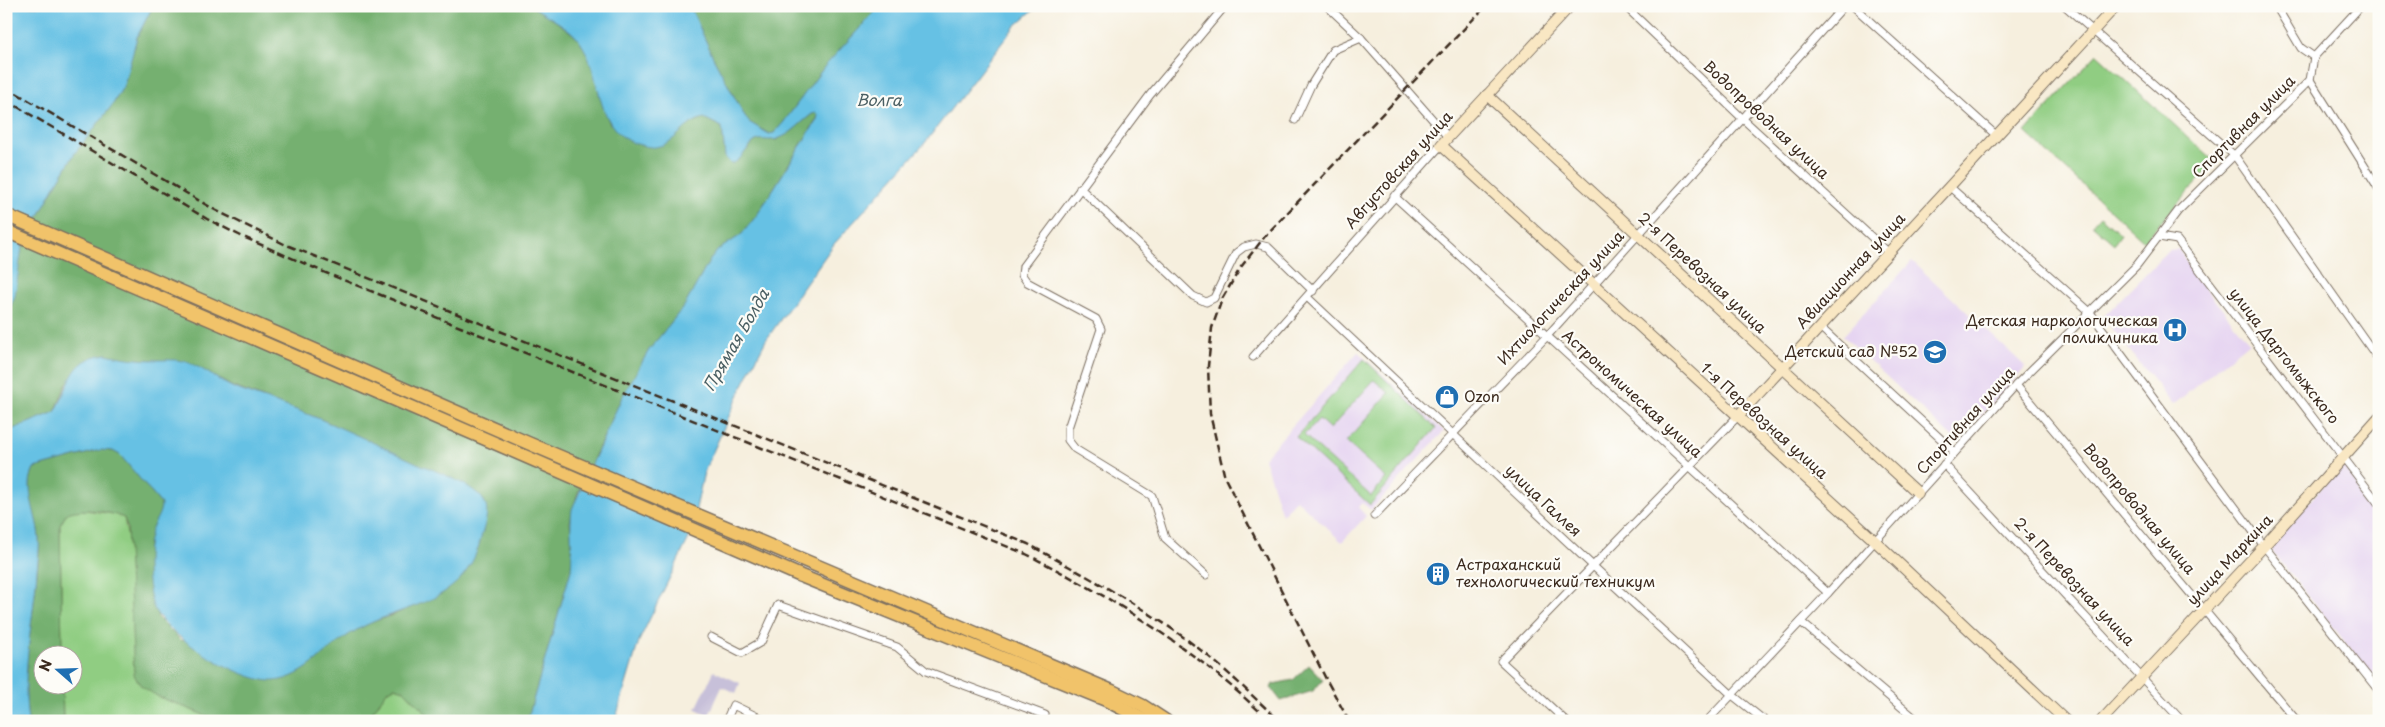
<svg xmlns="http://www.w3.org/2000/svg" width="2385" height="727" viewBox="0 0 2385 727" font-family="'Playpen Sans',sans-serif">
  <rect width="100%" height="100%" fill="#fdfcf7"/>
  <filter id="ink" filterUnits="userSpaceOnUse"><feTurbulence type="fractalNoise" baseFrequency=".02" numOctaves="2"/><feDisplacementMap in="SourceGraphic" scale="10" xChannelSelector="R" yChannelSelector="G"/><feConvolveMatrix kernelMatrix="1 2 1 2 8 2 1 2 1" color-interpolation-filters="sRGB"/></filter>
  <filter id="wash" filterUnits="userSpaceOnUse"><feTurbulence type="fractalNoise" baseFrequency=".0096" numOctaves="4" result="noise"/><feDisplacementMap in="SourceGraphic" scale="20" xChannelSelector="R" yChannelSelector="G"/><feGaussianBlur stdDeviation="1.12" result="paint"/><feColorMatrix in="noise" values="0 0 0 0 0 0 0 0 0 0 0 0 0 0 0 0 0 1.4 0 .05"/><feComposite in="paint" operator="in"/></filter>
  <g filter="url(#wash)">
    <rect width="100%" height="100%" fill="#f6efde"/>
    <g fill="#e5d3f1">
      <polygon points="2178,249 2207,291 2249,342 2173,405 2103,317 2169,250"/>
      <polygon points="1912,261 2026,367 1957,442 1843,336"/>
      <polygon points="1358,352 1444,431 1373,508 1371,510 1362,503 1358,507 1366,516 1342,542 1296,499 1282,515 1264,458"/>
      <polygon points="2343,464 2379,511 2379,684 2269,547"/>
    </g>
    <polygon fill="#c7c0d9" points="714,671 740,683 736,693 722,687 709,715 696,709"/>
    <g fill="#90cd82" stroke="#667c50" fill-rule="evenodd">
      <polygon points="2097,54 2215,162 2144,241 2025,132"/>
      <polygon points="2100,216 2121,234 2114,244 2092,225"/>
      <path d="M1364,359L1436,428L1370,505L1296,437ZM1374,380L1389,393L1346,442L1386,478L1371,496L1304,435L1319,419L1330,429Z"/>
      <polygon points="77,509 114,514 124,518 157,696 219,721 63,721 62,685 72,684 72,654 62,654 60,525 67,513"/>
      <polygon points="395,687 404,690 434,721 366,721 388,690"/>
    </g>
    <g fill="#74b070" stroke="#586d47">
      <path d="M153,6H532C547,16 564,25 577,38C597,58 598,99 610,124L681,130L690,123L704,118L722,127L725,157L736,162L754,142L761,139L776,140L792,131L812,114L816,113L818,115L817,119L757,215L741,235L718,250L710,260L685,305L649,350L621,399L577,495L570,522L573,552L571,570L527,721H434L404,690L395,687L388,690L366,721H219L157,696L141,686L134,675L127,527L124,518C107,511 84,507 67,513L60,525L62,654H42V684L62,685L63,721H28C21,671 33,622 37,573C38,562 40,550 39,538C37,515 23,490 34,468L100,450L113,451L120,455L161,504V513L148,544V559L149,579L158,618L169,629L181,640L322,655L352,632L372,622L393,615L443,593L486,506L483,499L465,486L320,419L231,386L199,368L157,360L126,359L106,354L67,383L55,412L6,432V317L10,310L22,247L55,186L75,153L113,104L124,85L137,37Z"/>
      <polygon points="690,6 880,6 825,66 783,123 774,133 769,134 749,122 743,113 714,59"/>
      <polygon points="1309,665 1323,680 1313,691 1281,701 1271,688 1273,684 1293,680"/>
    </g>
    <g fill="#66c1e4" stroke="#507681">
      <polygon points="6,6 153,6 137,37 124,85 113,104 75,153 55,186 22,247 15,296 6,317"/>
      <path d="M532,6H690L714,59L743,113L749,122L769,134L774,133L783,123L825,66L880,6H1038L1015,26L924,144L834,244L766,340L743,385L704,472L690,536L639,641L615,721H527L571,570C573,549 569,529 572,509L621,399L649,350L685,305L710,260L718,250L741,235L757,215L817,120L818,115L816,113L812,114C801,122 791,135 777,139C769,142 761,137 754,142C745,149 742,161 731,164L725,157L722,127L704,118C684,122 676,144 656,147C650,148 640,145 634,143C592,126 604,73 578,39C568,26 546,16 532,6Z"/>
      <path d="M106,354C123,358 140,360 158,360C168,360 178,359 187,362C204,368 218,381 234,388C262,399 292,407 320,419C353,433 385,448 417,463C435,471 475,485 484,501C490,510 485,524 482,534C465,608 409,600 355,631C328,646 307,678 274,681C244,683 159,633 152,603C146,581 145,553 151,531C154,521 161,515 161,504L120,455L113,451L100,450L34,468C23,490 38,515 39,539C40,548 38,559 37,569C34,620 21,670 28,721H6V515L10,501L6,490V432L55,412C71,385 69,359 106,354Z"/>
    </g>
  </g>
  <g filter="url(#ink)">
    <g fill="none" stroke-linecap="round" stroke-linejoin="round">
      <g stroke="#7c6f61" stroke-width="9">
        <g id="street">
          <polyline points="1327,6 1361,38 1448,137"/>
          <polyline points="1625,6 1743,119 1889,253"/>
          <polyline points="1853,6 1997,136"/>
          <polyline points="2065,6 2235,156 2379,360"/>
          <polyline points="2276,6 2301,48 2314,57"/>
          <polyline points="2371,6 2379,12"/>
          <polyline points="2310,80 2379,189"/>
          <polyline points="1295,120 1311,85 1333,50 1361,38"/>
          <polyline points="1950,187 2089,311 2264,546 2379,691"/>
          <polyline points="1080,188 1193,296 1206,302 1214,298 1236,253 1244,247 1256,244 1268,247 1313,291"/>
          <polyline points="1394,196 1828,593"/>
          <polyline points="2159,237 2177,240 2379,504"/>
          <polyline points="1307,297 1592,565 1731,694 1765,721"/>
          <polyline points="1820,327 1955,452"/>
          <polyline points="1253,357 1441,145"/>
          <polyline points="2016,385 2297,721"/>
          <polyline points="1944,464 2182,721"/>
          <polyline points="1374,516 1548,335 1844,6"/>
          <polyline points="1206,575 1165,538 1152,496 1075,449 1068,440 1068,428 1101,329 1096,319 1027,282 1022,275 1023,266 1150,95 1225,6"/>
          <polyline points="1801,622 1918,721"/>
          <polyline points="711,637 742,653 761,642 778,605 897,647 926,671 1045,715 1043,721"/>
          <polyline points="726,721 733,705 766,721"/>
          <polyline points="1566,721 1501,661 1737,417"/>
          <polyline points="1707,721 1828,593 2016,385 2137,265 2178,211 2310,80 2314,57 2361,6"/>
        </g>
      </g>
      <g stroke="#7c6f61" stroke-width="12">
        <g id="secondary">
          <polyline points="1570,6 1441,145 1875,541 2066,721"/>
          <polyline points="1487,95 1918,493"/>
          <polyline points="1737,417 2116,6"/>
          <polyline points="2101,721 2264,546 2379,417"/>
        </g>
      </g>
      <g stroke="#7c6f61" stroke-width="15">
        <g id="highway">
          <polyline points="6,215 528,443 1112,691 1143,706 1166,721"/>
          <polyline points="6,231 801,576 1106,700 1146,721"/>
        </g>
      </g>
      <use href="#street" stroke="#fff" stroke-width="7"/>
      <use href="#secondary" stroke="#f9e7c3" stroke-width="10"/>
      <use href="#highway" stroke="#f1c36a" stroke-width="12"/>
      <g stroke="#3b2a1e" stroke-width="2.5" stroke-dasharray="8 4" stroke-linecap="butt">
        <path d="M6,87L215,210L284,244L1028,544C1088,577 1149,609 1203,652C1230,673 1254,698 1280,721"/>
        <path d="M6,100L207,219L241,236L326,273L1026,554C1110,596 1190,646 1259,711"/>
        <polyline points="1349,721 1326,679 1225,478 1210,414 1208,366 1212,328 1222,299 1241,267 1266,235 1486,6"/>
      </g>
    </g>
  </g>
  <defs>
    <g id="hospital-disc" transform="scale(1.25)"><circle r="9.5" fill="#1f6fb2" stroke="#fdfcf7"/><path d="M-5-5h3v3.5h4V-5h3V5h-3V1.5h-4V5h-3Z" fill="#fff"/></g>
    <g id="school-disc" transform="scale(1.25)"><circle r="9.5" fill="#1f6fb2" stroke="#fdfcf7"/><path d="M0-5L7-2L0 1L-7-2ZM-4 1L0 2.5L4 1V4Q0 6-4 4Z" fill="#fff"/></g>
    <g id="shop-disc" transform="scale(1.25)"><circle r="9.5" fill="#1f6fb2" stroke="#fdfcf7"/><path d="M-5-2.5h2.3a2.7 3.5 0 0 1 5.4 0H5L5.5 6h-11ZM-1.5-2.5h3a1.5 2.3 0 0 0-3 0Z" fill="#fff"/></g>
    <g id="building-disc" transform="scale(1.25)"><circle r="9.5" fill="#1f6fb2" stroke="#fdfcf7"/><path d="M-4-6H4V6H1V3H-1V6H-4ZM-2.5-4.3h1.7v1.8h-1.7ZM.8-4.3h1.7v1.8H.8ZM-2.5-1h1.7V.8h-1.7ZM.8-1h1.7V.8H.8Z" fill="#fff"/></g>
  </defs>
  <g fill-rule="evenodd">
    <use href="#hospital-disc" x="2175" y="330"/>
    <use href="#school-disc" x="1935" y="352"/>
    <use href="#shop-disc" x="1447" y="397"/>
    <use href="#building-disc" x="1438" y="574"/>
  </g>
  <g text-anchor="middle" stroke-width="4.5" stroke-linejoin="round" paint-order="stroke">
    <g font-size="15" fill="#3b2a1e" stroke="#fdfcf7">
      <text transform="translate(1766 120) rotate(43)" y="5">Водопроводная улица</text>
      <text transform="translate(2244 127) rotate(-45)" y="5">Спортивная улица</text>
      <text transform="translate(1399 170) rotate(-48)" y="5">Августовская улица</text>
      <text transform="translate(1851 271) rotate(-47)" y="5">Авиационная улица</text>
      <text transform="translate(1702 273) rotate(43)" y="5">2-я Перевозная улица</text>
      <text transform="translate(1561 298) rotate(-47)" y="5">Ихтиологическая улица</text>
      <text transform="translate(2284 356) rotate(52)" y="5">улица Даргомыжского</text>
      <text transform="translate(1632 394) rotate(42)" y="5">Астрономическая улица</text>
      <text transform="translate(1764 421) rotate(42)" y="5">1-я Перевозная улица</text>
      <text transform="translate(1966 421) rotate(-48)" y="5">Спортивная улица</text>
      <text transform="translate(1543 501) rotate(43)" y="5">улица Галлея</text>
      <text transform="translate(2139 509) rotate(50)" y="5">Водопроводная улица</text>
      <text transform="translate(2230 560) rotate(-47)" y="5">улица Маркина</text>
      <text transform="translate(2074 582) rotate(47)" y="5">2-я Перевозная улица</text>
    </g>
    <g font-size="15" fill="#3b2a1e" stroke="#fdfcf7" text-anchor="end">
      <text x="2158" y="326">Детская наркологическая<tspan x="2158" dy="17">поликлиника</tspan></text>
      <text x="1918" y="357">Детский сад №52</text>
      <text x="1464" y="402" text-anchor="start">Ozon</text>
      <text x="1456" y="570" text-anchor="start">Астраханский<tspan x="1456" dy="17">технологический техникум</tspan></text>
    </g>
    <g font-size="16" font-style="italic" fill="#4a5f63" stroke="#fdfcf7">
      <text x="879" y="106">Волга</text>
      <text transform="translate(736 340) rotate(-60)" y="6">Прямая Болда</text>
    </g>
  </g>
  <rect width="2385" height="727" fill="none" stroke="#fdfcf7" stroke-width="25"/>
  <g transform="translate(58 670) rotate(290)"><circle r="24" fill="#fdfcf7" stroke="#afa8a0"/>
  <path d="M0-4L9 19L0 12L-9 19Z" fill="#1f6fb2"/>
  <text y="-8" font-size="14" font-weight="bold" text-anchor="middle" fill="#3b2a1e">N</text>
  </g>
</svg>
